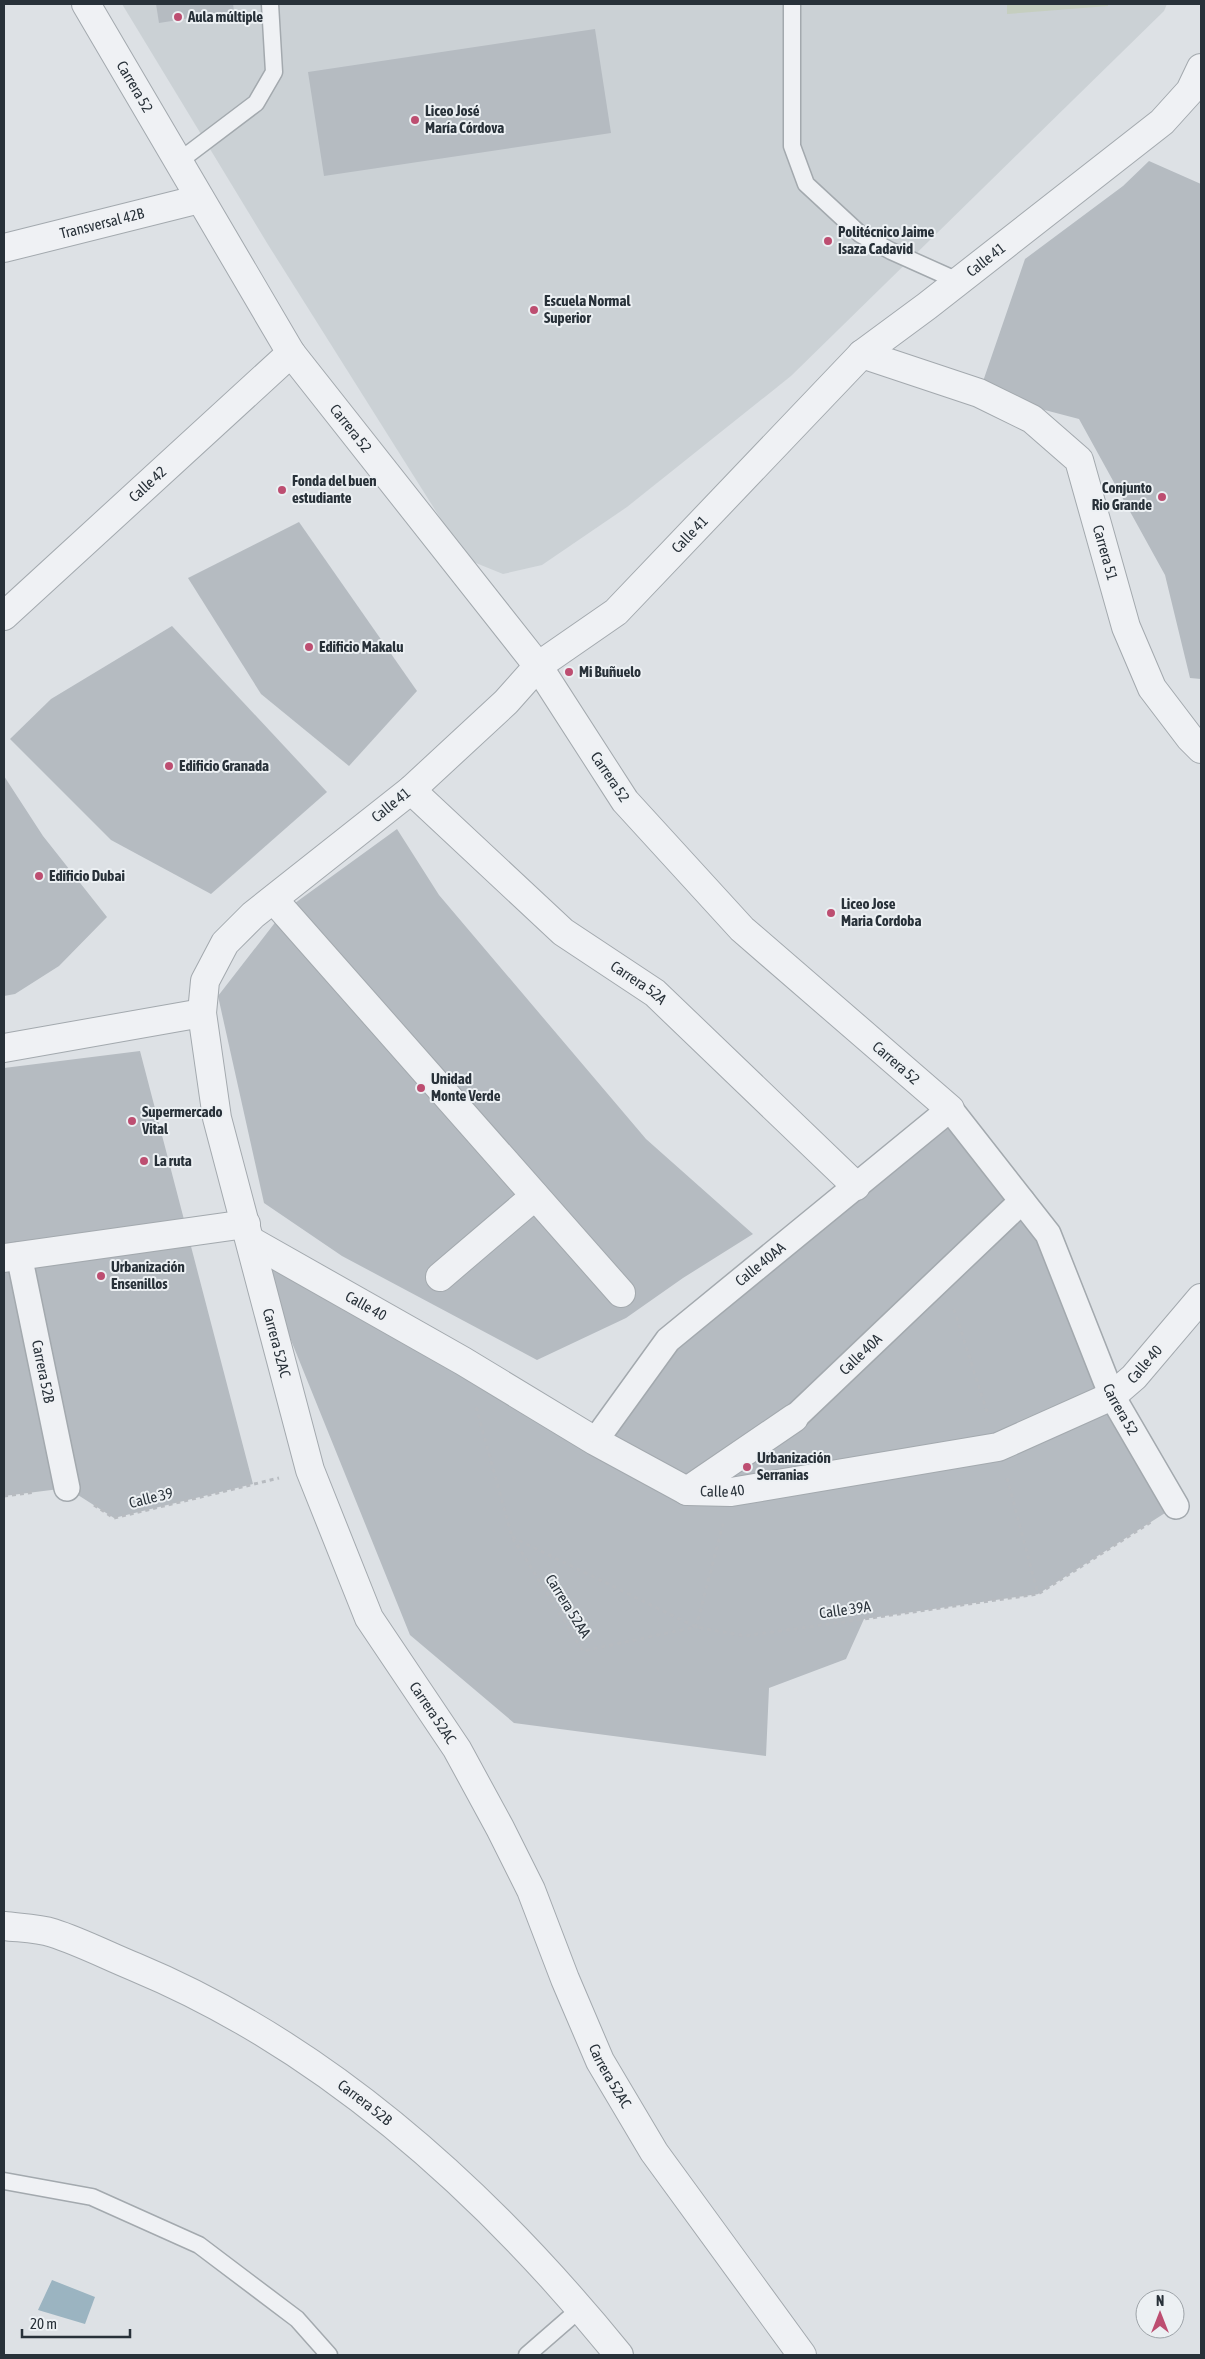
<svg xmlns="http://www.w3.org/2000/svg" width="1205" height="2359" viewBox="0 0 1205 2359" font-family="'Asap Condensed',sans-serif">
  <rect width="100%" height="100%" fill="#dde1e5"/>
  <polygon fill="#cbd1d5" points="122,4 1167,4 1164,11 791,376 627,507 542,565 503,574 466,559 267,243"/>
  <polygon fill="#c5cebf" points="1007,4 1108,4 1108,6 1007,14"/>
  <polygon fill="#9bb4c1" points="52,2280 95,2297 85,2324 38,2310"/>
  <g fill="#b5bbc1">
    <polygon points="156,4 233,4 234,11 159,23"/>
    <polygon points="595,29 611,133 324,176 308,72"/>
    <polygon points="1149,161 1201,184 1201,679 1190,678 1165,575 1079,419 979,393 1025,259 1123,186"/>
    <polygon points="299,522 417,691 349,766 261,694 188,578"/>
    <polygon points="172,626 327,792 211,894 111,840 10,739 51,699"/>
    <polygon points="4,776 43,836 107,917 59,966 15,994 4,996"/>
    <polygon points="397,829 439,895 646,1139 753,1234 683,1278 626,1318 537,1360 342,1256 264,1203 218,996 284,911"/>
    <polygon points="140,1051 253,1484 114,1518 67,1488 4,1496 4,1068"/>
    <polygon points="950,1109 1018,1176 1176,1506 1038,1594 864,1619 846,1659 769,1688 766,1756 514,1723 410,1635 251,1241 522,1396 605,1427 690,1323"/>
  </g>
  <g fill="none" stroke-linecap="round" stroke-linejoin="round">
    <g stroke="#a3a9ae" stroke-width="19">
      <g id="service">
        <polyline points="792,4 792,146 806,184 860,234 891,251 958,281"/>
        <polyline points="178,162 256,103 274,72 270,4"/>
        <polyline points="4,2181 92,2197 199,2245 297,2319 329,2355"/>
        <polyline points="527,2355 581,2308"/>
      </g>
    </g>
    <g stroke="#a3a9ae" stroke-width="28">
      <g id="pedestrian">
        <path id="s1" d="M19,1255L67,1488"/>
        <path id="s2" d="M794,1418L1022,1201"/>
        <path id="s3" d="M595,1441L668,1340L950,1109L1048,1234L1112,1396L1176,1506"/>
      </g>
    </g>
    <g stroke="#a3a9ae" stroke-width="30">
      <g id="minor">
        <path id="s4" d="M4,248L200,199"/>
        <path id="s5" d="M862,354L979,393L1032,419L1079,460L1126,627L1152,688L1190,738L1201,749"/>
        <path id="s6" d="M4,616L291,353"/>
        <path id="s7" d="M411,790L563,932L655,993L856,1186"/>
        <polyline points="274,900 621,1293"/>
        <polyline points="4,1048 202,1013"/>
        <path id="s8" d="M950,1109L742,929L625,801L538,666L616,612L862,354L927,306L1162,122L1190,91L1201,68"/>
        <path id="s9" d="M251,1241L463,1361L595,1441L687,1491L731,1492L998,1447L1112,1396L1134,1377L1201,1298"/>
        <polyline points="4,1258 246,1224"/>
        <polyline points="440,1277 535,1196"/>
        <polyline points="687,1491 794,1418"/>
        <path id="s10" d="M4,1926C20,1928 38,1928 53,1933C81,1942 108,1956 135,1967C329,2048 488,2194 619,2355"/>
      </g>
    </g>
    <g stroke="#a3a9ae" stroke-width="30">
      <g id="tertiary">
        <path id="s11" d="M86,4L291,353L538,666L506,702L411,790L253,915L225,943L205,981L202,1013L217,1118L310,1470L369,1618L457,1749L500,1828L531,1890L565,1979L600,2061L654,2152L802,2355"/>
      </g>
    </g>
    <g stroke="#b7bbc0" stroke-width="3" stroke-dasharray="4 4" stroke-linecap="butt">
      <polyline points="954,1309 988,1415"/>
      <polyline points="476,1407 512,1537 583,1651 696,1627 723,1524"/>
      <polyline points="1007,1478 1038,1594"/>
      <polyline points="4,1496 35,1492"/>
      <polyline points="94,1505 114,1518 279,1478"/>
      <polyline points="512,1537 696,1627 745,1636 1038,1594 1151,1522"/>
    </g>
    <use href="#service" stroke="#eff1f4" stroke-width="16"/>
    <use href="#pedestrian" stroke="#eff1f4" stroke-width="25"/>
    <use href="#minor" stroke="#eff1f4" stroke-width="28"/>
    <use href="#tertiary" stroke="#eff1f4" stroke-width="28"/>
  </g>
  <g fill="#bd4e71" stroke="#ecf0f3" stroke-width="2">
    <circle cx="178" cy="17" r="5"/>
    <circle cx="415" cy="120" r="5"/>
    <circle cx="828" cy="241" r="5"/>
    <circle cx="534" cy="310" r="5"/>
    <circle cx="282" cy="490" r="5"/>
    <circle cx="1162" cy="497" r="5"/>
    <circle cx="309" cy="647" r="5"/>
    <circle cx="569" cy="672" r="5"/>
    <circle cx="169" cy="766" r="5"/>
    <circle cx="39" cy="876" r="5"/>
    <circle cx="831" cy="913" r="5"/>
    <circle cx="421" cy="1088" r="5"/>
    <circle cx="132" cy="1121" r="5"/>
    <circle cx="144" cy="1161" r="5"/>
    <circle cx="101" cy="1276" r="5"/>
    <circle cx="747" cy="1467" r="5"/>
  </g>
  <g text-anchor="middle" stroke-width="4" stroke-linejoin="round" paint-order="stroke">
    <g font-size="15" font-weight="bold" fill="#283139" stroke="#ecf0f3" text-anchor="start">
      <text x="188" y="22">Aula múltiple</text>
      <text x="425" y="116">Liceo José<tspan x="425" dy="17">María Córdova</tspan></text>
      <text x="838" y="237">Politécnico Jaime<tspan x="838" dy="17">Isaza Cadavid</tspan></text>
      <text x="544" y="306">Escuela Normal<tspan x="544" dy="17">Superior</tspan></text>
      <text x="292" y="486">Fonda del buen<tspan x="292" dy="17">estudiante</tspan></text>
      <text x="1152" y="493" text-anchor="end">Conjunto<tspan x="1152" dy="17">Rio Grande</tspan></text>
      <text x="319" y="652">Edificio Makalu</text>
      <text x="579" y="677">Mi Buñuelo</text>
      <text x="179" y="771">Edificio Granada</text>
      <text x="49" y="881">Edificio Dubai</text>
      <text x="841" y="909">Liceo Jose<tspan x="841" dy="17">Maria Cordoba</tspan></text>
      <text x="431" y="1084">Unidad<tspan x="431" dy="17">Monte Verde</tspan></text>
      <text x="142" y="1117">Supermercado<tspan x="142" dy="17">Vital</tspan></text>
      <text x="154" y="1166">La ruta</text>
      <text x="111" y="1272">Urbanización<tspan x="111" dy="17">Ensenillos</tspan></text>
      <text x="757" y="1463">Urbanización<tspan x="757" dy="17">Serranias</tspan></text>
    </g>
    <g font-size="15" fill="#283139" stroke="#ecf0f3">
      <text dy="5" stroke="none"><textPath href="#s11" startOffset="96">Carrera 52</textPath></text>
      <text dy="5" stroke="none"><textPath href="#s4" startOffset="101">Transversal 42B</textPath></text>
      <text dy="5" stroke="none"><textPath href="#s8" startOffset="1216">Calle 41</textPath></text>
      <text dy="5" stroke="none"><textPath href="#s11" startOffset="501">Carrera 52</textPath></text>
      <text dy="5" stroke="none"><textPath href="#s6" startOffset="195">Calle 42</textPath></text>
      <text dy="5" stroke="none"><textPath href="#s8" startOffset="811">Calle 41</textPath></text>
      <text dy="5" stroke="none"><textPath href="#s5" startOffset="341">Carrera 51</textPath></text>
      <text transform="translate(610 777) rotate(56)" y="5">Carrera 52</text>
      <text transform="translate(391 805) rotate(-39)" y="5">Calle 41</text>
      <text dy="5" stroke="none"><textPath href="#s7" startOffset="299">Carrera 52A</textPath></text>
      <text transform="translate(896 1063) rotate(41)" y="5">Carrera 52</text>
      <text dy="5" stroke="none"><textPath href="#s3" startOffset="244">Calle 40AA</textPath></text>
      <text dy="5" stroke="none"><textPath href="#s9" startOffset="132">Calle 40</textPath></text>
      <text dy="5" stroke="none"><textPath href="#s11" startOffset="1636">Carrera 52AC</textPath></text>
      <text dy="5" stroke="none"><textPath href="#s2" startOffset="92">Calle 40A</textPath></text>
      <text dy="5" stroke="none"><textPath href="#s9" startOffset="988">Calle 40</textPath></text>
      <text dy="5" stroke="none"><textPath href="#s1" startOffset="119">Carrera 52B</textPath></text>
      <text dy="5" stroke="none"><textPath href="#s3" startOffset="838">Carrera 52</textPath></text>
      <text dy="5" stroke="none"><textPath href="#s9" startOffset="538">Calle 40</textPath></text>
      <text transform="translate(151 1498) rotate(-14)" y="5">Calle 39</text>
      <text transform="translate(568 1606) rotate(58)" y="5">Carrera 52AA</text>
      <text transform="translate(845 1610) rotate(-8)" y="5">Calle 39A</text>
      <text dy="5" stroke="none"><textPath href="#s11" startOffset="2041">Carrera 52AC</textPath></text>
      <text dy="5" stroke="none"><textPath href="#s11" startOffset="2446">Carrera 52AC</textPath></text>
      <text dy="5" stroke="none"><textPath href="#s10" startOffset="406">Carrera 52B</textPath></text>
    </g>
  </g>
  <rect width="1205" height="2359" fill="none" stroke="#283139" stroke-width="10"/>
  <g transform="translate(1160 2314)"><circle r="24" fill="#ecf0f3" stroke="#9ea4a9"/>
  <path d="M0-4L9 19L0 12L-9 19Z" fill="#bd4e71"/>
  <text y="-8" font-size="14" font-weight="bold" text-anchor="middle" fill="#283139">N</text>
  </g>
  <path d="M22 2329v8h108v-8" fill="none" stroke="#283139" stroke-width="2.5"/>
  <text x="30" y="2329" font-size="15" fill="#283139" stroke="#ecf0f3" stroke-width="4" paint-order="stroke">20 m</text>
</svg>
